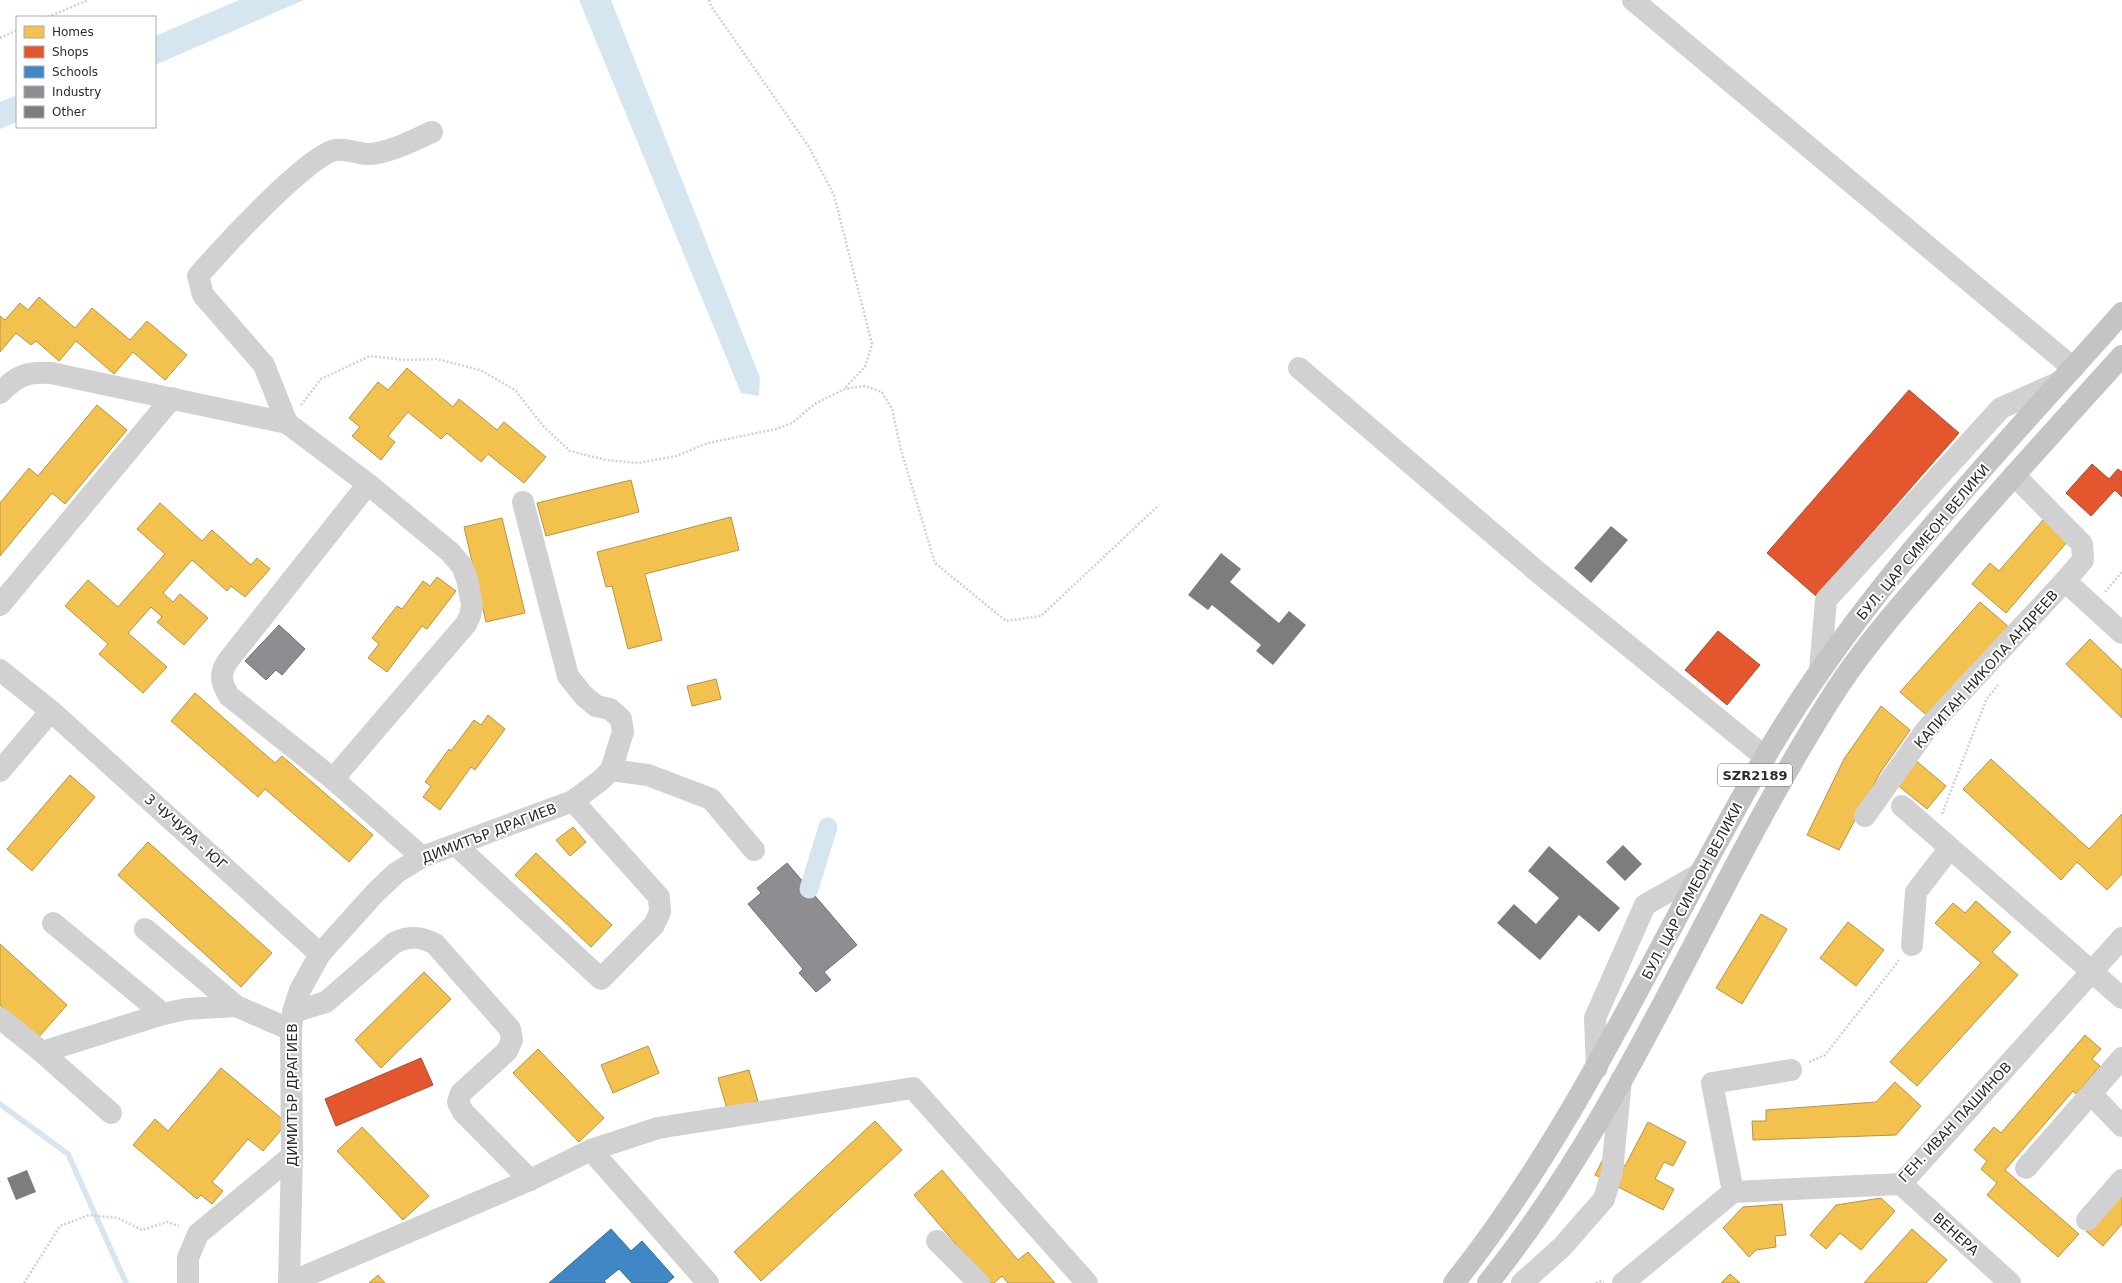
<svg xmlns="http://www.w3.org/2000/svg" width="2122" height="1283" viewBox="0 0 2122 1283" font-family="'DejaVu Sans',sans-serif">
  <rect width="100%" height="100%" fill="#fff"/>
  <g fill="#d6e6f1">
    <polygon points="239,0 304,0 155,65 155,36"/>
    <polygon points="579,0 611,0 760,378 759,396 741,393"/>
    <polygon points="17,95 17,122 0,129 0,102"/>
  </g>
  <g fill="#f2c14e" stroke="#b79444">
    <polygon points="39,297 75,328 92,308 130,340 147,321 187,355 165,380 133,352 114,374 76,341 59,361 36,341 31,345 16,333 0,352 0,316 5,320 20,303 28,310"/>
    <polygon points="407,368 453,407 459,399 497,430 504,422 546,457 524,483 488,454 481,462 447,433 441,439 408,412 388,436 395,442 381,460 352,436 360,427 349,418 378,382 388,390"/>
    <polygon points="97,405 127,430 65,504 52,493 0,556 0,503 29,468 38,476"/>
    <polygon points="631,480 639,512 546,536 537,503"/>
    <polygon points="160,503 202,541 212,530 251,565 257,558 270,569 245,597 231,586 227,591 192,560 163,593 173,602 180,594 208,618 184,645 157,622 162,617 151,607 128,633 167,667 143,693 99,654 108,644 65,606 88,580 118,607 165,554 137,529"/>
    <polygon points="731,517 739,550 645,574 662,640 628,649 612,586 606,587 597,552"/>
    <polygon points="502,518 525,613 486,622 464,527"/>
    <polygon points="2043,520 2068,541 2006,613 1972,584 1990,563 1999,571"/>
    <polygon points="437,577 456,591 427,629 422,626 387,672 368,658 379,644 372,638 397,606 402,609 423,581 430,586"/>
    <polygon points="1980,602 2010,628 1930,718 1900,692"/>
    <polygon points="2090,639 2122,670 2122,718 2066,664"/>
    <polygon points="716,679 721,699 692,706 687,686"/>
    <polygon points="195,693 275,763 282,756 373,835 349,862 265,789 258,797 171,721"/>
    <polygon points="1881,706 1910,730 1880,773 1839,850 1807,835 1844,759"/>
    <polygon points="488,715 505,729 475,770 471,767 440,810 423,797 431,786 425,782 449,749 451,751 474,720 481,725"/>
    <polygon points="1914,759 1946,786 1927,809 1895,783"/>
    <polygon points="1991,759 2089,849 2122,814 2122,874 2107,890 2077,862 2061,880 1963,789"/>
    <polygon points="70,775 95,797 32,871 7,849"/>
    <polygon points="573,827 586,842 570,856 556,840"/>
    <polygon points="148,842 272,953 241,987 118,875"/>
    <polygon points="536,853 612,925 591,947 515,875"/>
    <polygon points="1976,901 2011,932 1992,952 2018,975 1917,1086 1890,1062 1981,963 1935,923 1953,903 1965,913"/>
    <polygon points="1761,914 1787,929 1742,1004 1716,988"/>
    <polygon points="1848,922 1884,950 1856,986 1820,958"/>
    <polygon points="0,944 67,1005 37,1039 0,1005"/>
    <polygon points="424,972 451,999 381,1068 355,1040"/>
    <polygon points="2085,1035 2101,1049 2092,1059 2100,1066 2076,1094 2073,1091 2005,1170 2079,1234 2058,1257 1987,1195 1997,1183 1981,1169 1987,1161 1974,1150 1994,1127 2001,1133"/>
    <polygon points="648,1046 659,1073 613,1093 601,1065"/>
    <polygon points="538,1049 604,1118 579,1142 513,1073"/>
    <polygon points="221,1068 287,1123 263,1151 248,1139 212,1182 223,1191 212,1204 201,1195 197,1199 133,1145 155,1119 168,1131"/>
    <polygon points="749,1070 758,1101 727,1109 718,1078"/>
    <polygon points="1895,1082 1921,1106 1896,1135 1753,1140 1752,1121 1766,1121 1766,1110 1876,1102"/>
    <polygon points="875,1121 902,1150 761,1281 734,1252"/>
    <polygon points="1648,1122 1686,1142 1673,1166 1664,1162 1655,1179 1674,1189 1663,1210 1595,1175 1605,1155 1625,1166"/>
    <polygon points="362,1127 429,1196 403,1220 337,1151"/>
    <polygon points="942,1170 1018,1260 1028,1252 1055,1283 1008,1283 1002,1276 994,1283 989,1283 914,1195"/>
    <polygon points="2122,1189 2122,1224 2103,1246 2086,1231"/>
    <polygon points="1881,1198 1895,1211 1861,1250 1840,1233 1826,1249 1810,1235 1836,1205"/>
    <polygon points="1782,1204 1786,1235 1775,1236 1776,1247 1756,1250 1749,1257 1723,1228 1743,1207"/>
    <polygon points="1912,1229 1947,1260 1926,1283 1864,1283"/>
    <polygon points="1730,1274 1740,1283 1721,1283"/>
    <polygon points="378,1275 385,1283 369,1283"/>
  </g>
  <g fill="#e4572e" stroke="#ad4a2d">
    <polygon points="1909,390 1959,433 1816,596 1767,553"/>
    <polygon points="2092,464 2109,479 2118,469 2122,472 2122,497 2115,490 2091,516 2066,493"/>
    <polygon points="1718,631 1760,665 1727,705 1685,670"/>
    <polygon points="421,1058 433,1085 336,1126 325,1099"/>
  </g>
  <polygon fill="#3f88c5" stroke="#396c97" points="611,1229 631,1251 642,1241 674,1277 667,1283 632,1283 619,1269 604,1281 606,1283 549,1283"/>
  <g fill="#8d8d92" stroke="#707073">
    <polygon points="279,625 305,649 282,675 276,670 266,680 245,661"/>
    <polygon points="787,863 857,945 824,972 831,980 816,992 799,973 803,969 748,904 761,893 757,888"/>
  </g>
  <g fill="none" stroke-linecap="round" stroke-linejoin="round">
    <polyline stroke="#d6e6f1" stroke-width="5.5" points="0,1104 68,1154 126,1283"/>
    <polyline stroke="#d6e6f1" stroke-width="19" points="809,889 828,827"/>
  </g>
  <g fill="#7d7d7d">
    <polygon points="1611,526 1628,540 1591,583 1574,568"/>
    <polygon points="1221,553 1241,569 1230,582 1279,623 1289,611 1306,625 1273,665 1256,651 1261,645 1212,605 1208,610 1188,595"/>
    <polygon points="1623,845 1642,864 1625,881 1606,862"/>
    <polygon points="1549,846 1620,908 1599,932 1579,915 1540,960 1497,923 1514,904 1536,924 1559,898 1528,871"/>
    <polygon points="27,1170 36,1192 16,1200 7,1178"/>
  </g>
  <g fill="none" stroke-linecap="round" stroke-linejoin="round">
    <g stroke="#d1d1d1" stroke-width="2.5" stroke-dasharray="2 2" stroke-linecap="butt">
      <polyline points="709,0 711,6 809,147 834,195 872,344 865,367 845,388"/>
      <polyline points="48,17 88,0"/>
      <polyline points="0,38 17,30"/>
      <polyline points="301,405 321,379 370,356 406,360 437,359 480,370 515,390 544,427 570,451 606,460 638,463 676,456 708,443 776,429 792,423 816,403 845,389 865,386 882,392 892,409 901,450 935,563 1006,621 1041,616 1159,505"/>
      <polyline points="2105,592 2122,572"/>
      <polyline points="1942,814 1986,700 1998,685"/>
      <polyline points="1809,1062 1825,1055 1900,959"/>
      <polyline points="24,1283 60,1226 89,1215 118,1218 142,1230 167,1222 179,1226"/>
      <polyline points="1596,1283 1599,1281 1604,1282"/>
    </g>
    <g stroke="#d1d1d1" stroke-width="22">
      <polyline points="1633,0 2073,368"/>
      <polyline points="1299,368 1539,573 1765,757"/>
      <path d="M0,393C17,375 27,372 51,373L287,423L368,484L450,552L462,566L467,579L472,605L470,616L466,624L333,779"/>
      <path d="M287,423L264,365L203,295L198,276C219,252 309,153 336,150C346,148 358,154 369,154C390,153 413,140 432,132"/>
      <polyline points="2014,475 2082,544 2083,560 2065,581 2122,633"/>
      <path d="M368,484L230,658C219,672 220,681 229,696L333,779L422,857"/>
      <polyline points="523,502 568,676 583,695 596,706 610,709 621,719 623,732 611,770 601,780 573,801 422,857 396,873 375,893 320,954 300,990 293,1012 291,1030 292,1156 289,1283 530,1180 591,1150 658,1128 913,1088 1087,1283"/>
      <polyline points="0,605 172,398"/>
      <polyline points="0,670 51,711 320,954"/>
      <polyline points="1820,670 1826,600 2001,408 2060,382"/>
      <polyline points="611,770 648,775 711,799 754,850"/>
      <polyline points="0,771 51,711"/>
      <polyline points="1902,806 2122,998"/>
      <polyline points="1865,816 1926,730 2065,581"/>
      <polyline points="457,846 601,979 654,925 660,912 659,897 573,801"/>
      <polyline points="53,923 163,1014"/>
      <polyline points="145,929 236,1006"/>
      <polyline points="1912,945 1916,892 1950,848"/>
      <path d="M293,1012L326,1002L394,943C409,936 420,936 435,944L510,1029L512,1040L507,1051L461,1093L458,1102L463,1112L530,1180"/>
      <polyline points="0,1018 42,1052 111,1113"/>
      <polyline points="42,1052 163,1014 186,1009 236,1006 291,1030"/>
      <polyline points="1597,1068 1595,1018 1645,905 1701,873"/>
      <polyline points="2091,1094 2122,1126"/>
      <polyline points="591,1150 708,1283"/>
      <polyline points="2026,1168 2122,1058"/>
      <polyline points="1901,1184 2010,1283"/>
      <polyline points="1733,1192 1712,1083 1791,1070"/>
      <polyline points="2087,1220 2122,1180"/>
      <polyline points="937,1241 979,1283"/>
      <polyline points="188,1281 188,1258 198,1234 292,1156"/>
      <polyline points="1522,1283 1562,1247 1604,1199 1612,1172 1621,1080"/>
      <polyline points="1623,1283 1733,1192 1901,1184 2122,938"/>
    </g>
    <g stroke="#c4c4c4" stroke-width="22">
      <path d="M1454,1283C1582,1122 1662,933 1765,757C1861,592 1996,455 2122,313"/>
      <path d="M1488,1283C1633,1103 1713,880 1838,687C1868,642 1905,600 1941,559C2000,490 2061,423 2122,356"/>
    </g>
  </g>
  <g text-anchor="middle" stroke-width="4" stroke-linejoin="round" paint-order="stroke">
    <rect fill="#fff" stroke="#6b6b6b" stroke-width="1" x="1718" y="764" width="74" height="22" rx="3"/>
    <g font-size="13" font-weight="bold" fill="#2c2c2c">
      <text x="1755" y="780">SZR2189</text>
    </g>
    <g font-size="14" fill="#2c2c2c" stroke="#fff">
      <text transform="translate(1923 542) rotate(-50)" y="5">БУЛ. ЦАР СИМЕОН ВЕЛИКИ</text>
      <text transform="translate(1986 669) rotate(-48)" y="5">КАПИТАН НИКОЛА АНДРЕЕВ</text>
      <text transform="translate(186 832) rotate(42)" y="5">3 ЧУЧУРА - ЮГ</text>
      <text transform="translate(489 833) rotate(-21)" y="5">ДИМИТЪР ДРАГИЕВ</text>
      <text transform="translate(1692 891) rotate(-62)" y="5">БУЛ. ЦАР СИМЕОН ВЕЛИКИ</text>
      <text transform="translate(292 1095) rotate(-90)" y="5">ДИМИТЪР ДРАГИЕВ</text>
      <text transform="translate(1955 1122) rotate(-47)" y="5">ГЕН. ИВАН ПАШИНОВ</text>
      <text transform="translate(1956 1234) rotate(42)" y="5">ВЕНЕРА</text>
    </g>
  </g>
  <rect x="16" y="16" width="140" height="112" fill="#ffffff" stroke="#ababab"/>
  <rect x="24" y="26" width="20" height="12" fill="#f2c14e" stroke="#ababab"/>
  <text x="52" y="36" font-size="12" fill="#2c2c2c">Homes</text>
  <rect x="24" y="46" width="20" height="12" fill="#e4572e" stroke="#ababab"/>
  <text x="52" y="56" font-size="12" fill="#2c2c2c">Shops</text>
  <rect x="24" y="66" width="20" height="12" fill="#3f88c5" stroke="#ababab"/>
  <text x="52" y="76" font-size="12" fill="#2c2c2c">Schools</text>
  <rect x="24" y="86" width="20" height="12" fill="#8d8d92" stroke="#ababab"/>
  <text x="52" y="96" font-size="12" fill="#2c2c2c">Industry</text>
  <rect x="24" y="106" width="20" height="12" fill="#7d7d7d" stroke="#ababab"/>
  <text x="52" y="116" font-size="12" fill="#2c2c2c">Other</text>
</svg>
